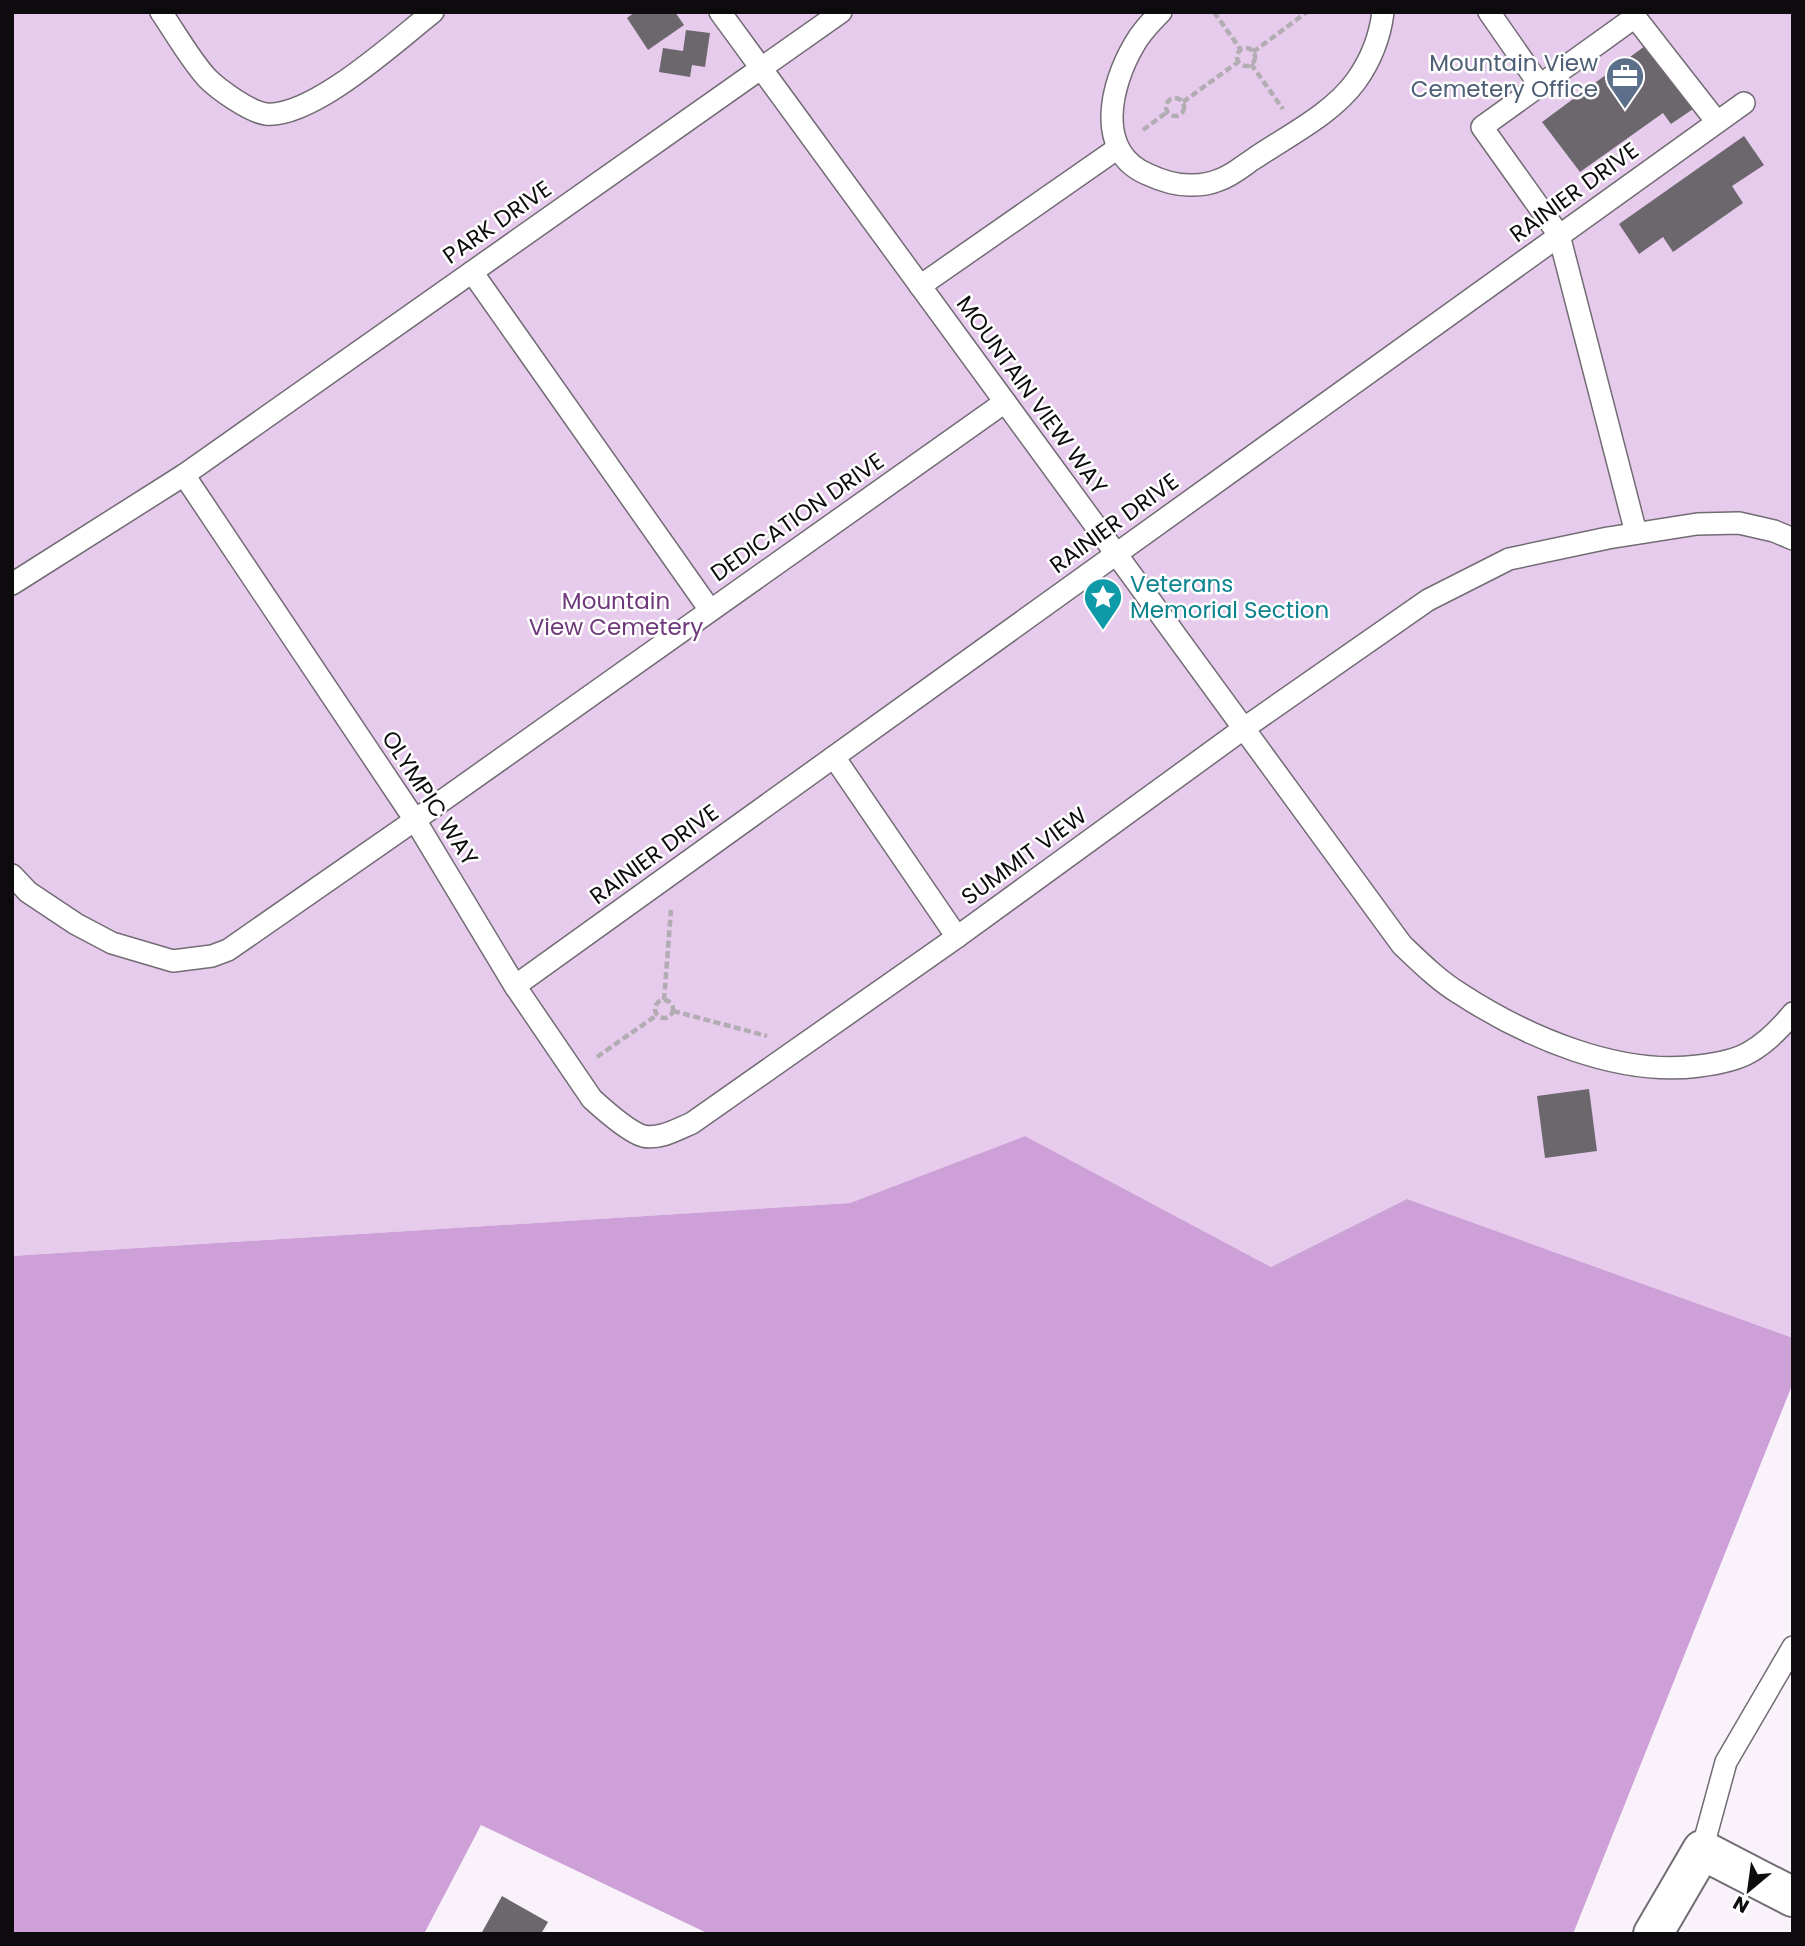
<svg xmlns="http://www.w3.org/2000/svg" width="1805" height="1946" viewBox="0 0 1805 1946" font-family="Poppins,sans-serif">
  <rect width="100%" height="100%" fill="#f9f2fa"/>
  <polygon fill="#e7cbec" points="12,12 1793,12 1793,1338 1407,1199 1271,1267 1025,1136 850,1203 12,1256"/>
  <polygon fill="#cda0d7" points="1025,1136 1271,1267 1407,1199 1793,1338 1793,1383 1573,1934 709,1934 481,1825 424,1934 12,1934 12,1256 850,1203"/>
  <g fill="#6c666d">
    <polygon points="635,12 675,12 684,25 648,50 627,18"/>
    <polygon points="686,30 710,33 705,67 692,65 690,77 659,72 663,48 683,51"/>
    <polygon points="1649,43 1696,107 1671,124 1663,113 1580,172 1542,122"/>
    <polygon points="1744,136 1764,165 1732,186 1743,203 1673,252 1663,237 1639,254 1619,224"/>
    <polygon points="1589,1089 1597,1151 1545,1158 1537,1096"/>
    <polygon points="502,1896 548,1922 541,1934 481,1934"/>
  </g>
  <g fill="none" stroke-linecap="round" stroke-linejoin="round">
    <g stroke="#726c74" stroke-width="24">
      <g id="service">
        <path d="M161,12C176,34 190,59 207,78C219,90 250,112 266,114C313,118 396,41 433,12"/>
        <path d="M720,12L1402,945C1420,962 1438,980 1459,993C1525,1036 1618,1077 1699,1066C1715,1064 1735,1061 1750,1052C1767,1042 1780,1029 1793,1013"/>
        <path d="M1161,12C1151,22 1141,32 1134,45C1111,84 1094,151 1147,174C1162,181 1177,186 1193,185C1201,185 1212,183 1219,180C1232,176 1244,165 1255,158C1289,135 1332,114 1356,81C1371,60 1380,37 1383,12"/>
        <polyline points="1489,12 1539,84"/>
        <polyline points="472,272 710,610"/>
        <polyline points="920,286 1118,148"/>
        <path d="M184,475L415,820L515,986L592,1099C603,1109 629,1132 643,1136C659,1140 678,1129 692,1123L957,937L1243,729L1428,600L1509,559L1608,538L1697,524L1739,523L1774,531L1793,539"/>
        <polyline points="1636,533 1559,235 1482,127 1635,17 1717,122"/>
        <polyline points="12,584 184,475 841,12"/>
        <polyline points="834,757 957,937"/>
        <polyline points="12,875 28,892 76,924 112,943 173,961 212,956 228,950 415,820 1005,402"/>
        <polyline points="515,986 1744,103"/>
        <polyline points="1702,1850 1726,1762 1793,1647"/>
      </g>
    </g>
    <g stroke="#726c74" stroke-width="42">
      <polyline id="minor" points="1653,1934 1702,1850 1793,1897"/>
    </g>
    <g stroke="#b2acb3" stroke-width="4.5" stroke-dasharray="7 3.5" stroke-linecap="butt">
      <polyline points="1214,12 1241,50"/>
      <circle cx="1246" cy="57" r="9"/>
      <polyline points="1253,52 1307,12"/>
      <polyline points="1251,64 1283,109"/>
      <circle cx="1175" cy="107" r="9"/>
      <polyline points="1183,102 1238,62"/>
      <polyline points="1143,130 1167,112"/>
      <polyline points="664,1000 671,910"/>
      <circle cx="664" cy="1009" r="9"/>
      <polyline points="673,1011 767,1036"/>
      <polyline points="597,1057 657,1015"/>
    </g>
    <use href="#service" stroke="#fff" stroke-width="21"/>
    <use href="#minor" stroke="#fff" stroke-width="38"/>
  </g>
  <defs>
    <g id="office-pin" transform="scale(2.0125)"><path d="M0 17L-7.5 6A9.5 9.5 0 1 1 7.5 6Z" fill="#5c6f8a" stroke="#fff"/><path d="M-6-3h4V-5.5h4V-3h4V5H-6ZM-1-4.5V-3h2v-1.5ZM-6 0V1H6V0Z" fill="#fff"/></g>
    <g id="sight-pin" transform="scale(2.0125)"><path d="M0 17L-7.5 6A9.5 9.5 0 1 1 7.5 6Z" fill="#0f9aa8" stroke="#fff"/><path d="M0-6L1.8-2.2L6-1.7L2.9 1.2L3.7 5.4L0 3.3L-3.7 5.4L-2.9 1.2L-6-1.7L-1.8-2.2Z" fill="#fff"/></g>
  </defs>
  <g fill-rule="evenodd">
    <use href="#office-pin" x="1625" y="76"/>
    <use href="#sight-pin" x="1103" y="597"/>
  </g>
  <g text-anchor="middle" stroke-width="5" stroke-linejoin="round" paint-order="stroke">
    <g font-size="23" fill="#4e5e75" stroke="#fff" text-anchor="end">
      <text x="1598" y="71">Mountain View<tspan x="1598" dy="26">Cemetery Office</tspan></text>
    </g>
    <g font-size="23" fill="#0d0b0e" stroke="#fff">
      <text transform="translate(1574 192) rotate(-36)" y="8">RAINIER DRIVE</text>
      <text transform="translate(497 222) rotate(-35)" y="8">PARK DRIVE</text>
      <text transform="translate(1032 395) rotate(54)" y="8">MOUNTAIN VIEW WAY</text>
      <text transform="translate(797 517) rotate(-35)" y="8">DEDICATION DRIVE</text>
      <text transform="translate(1114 523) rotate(-36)" y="8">RAINIER DRIVE</text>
      <text transform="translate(430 798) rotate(57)" y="8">OLYMPIC WAY</text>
      <text transform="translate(654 854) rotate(-36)" y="8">RAINIER DRIVE</text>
      <text transform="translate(1024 856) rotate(-36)" y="8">SUMMIT VIEW</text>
    </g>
    <g font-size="23" fill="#0d838f" stroke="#fff" text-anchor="start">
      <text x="1130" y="592">Veterans<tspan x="1130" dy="26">Memorial Section</tspan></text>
    </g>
    <g font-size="23" fill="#6f397b" stroke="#fff">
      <text x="616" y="609">Mountain<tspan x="616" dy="26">View Cemetery</tspan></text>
    </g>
  </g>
  <rect width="1805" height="1946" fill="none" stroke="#0d0b0e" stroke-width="28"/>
  <g transform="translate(1749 1890) rotate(209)" stroke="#ffffff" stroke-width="5" paint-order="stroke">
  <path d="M0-5L12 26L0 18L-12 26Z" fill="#0d0b0e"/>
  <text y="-10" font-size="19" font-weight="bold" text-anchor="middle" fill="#0d0b0e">N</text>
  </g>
</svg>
